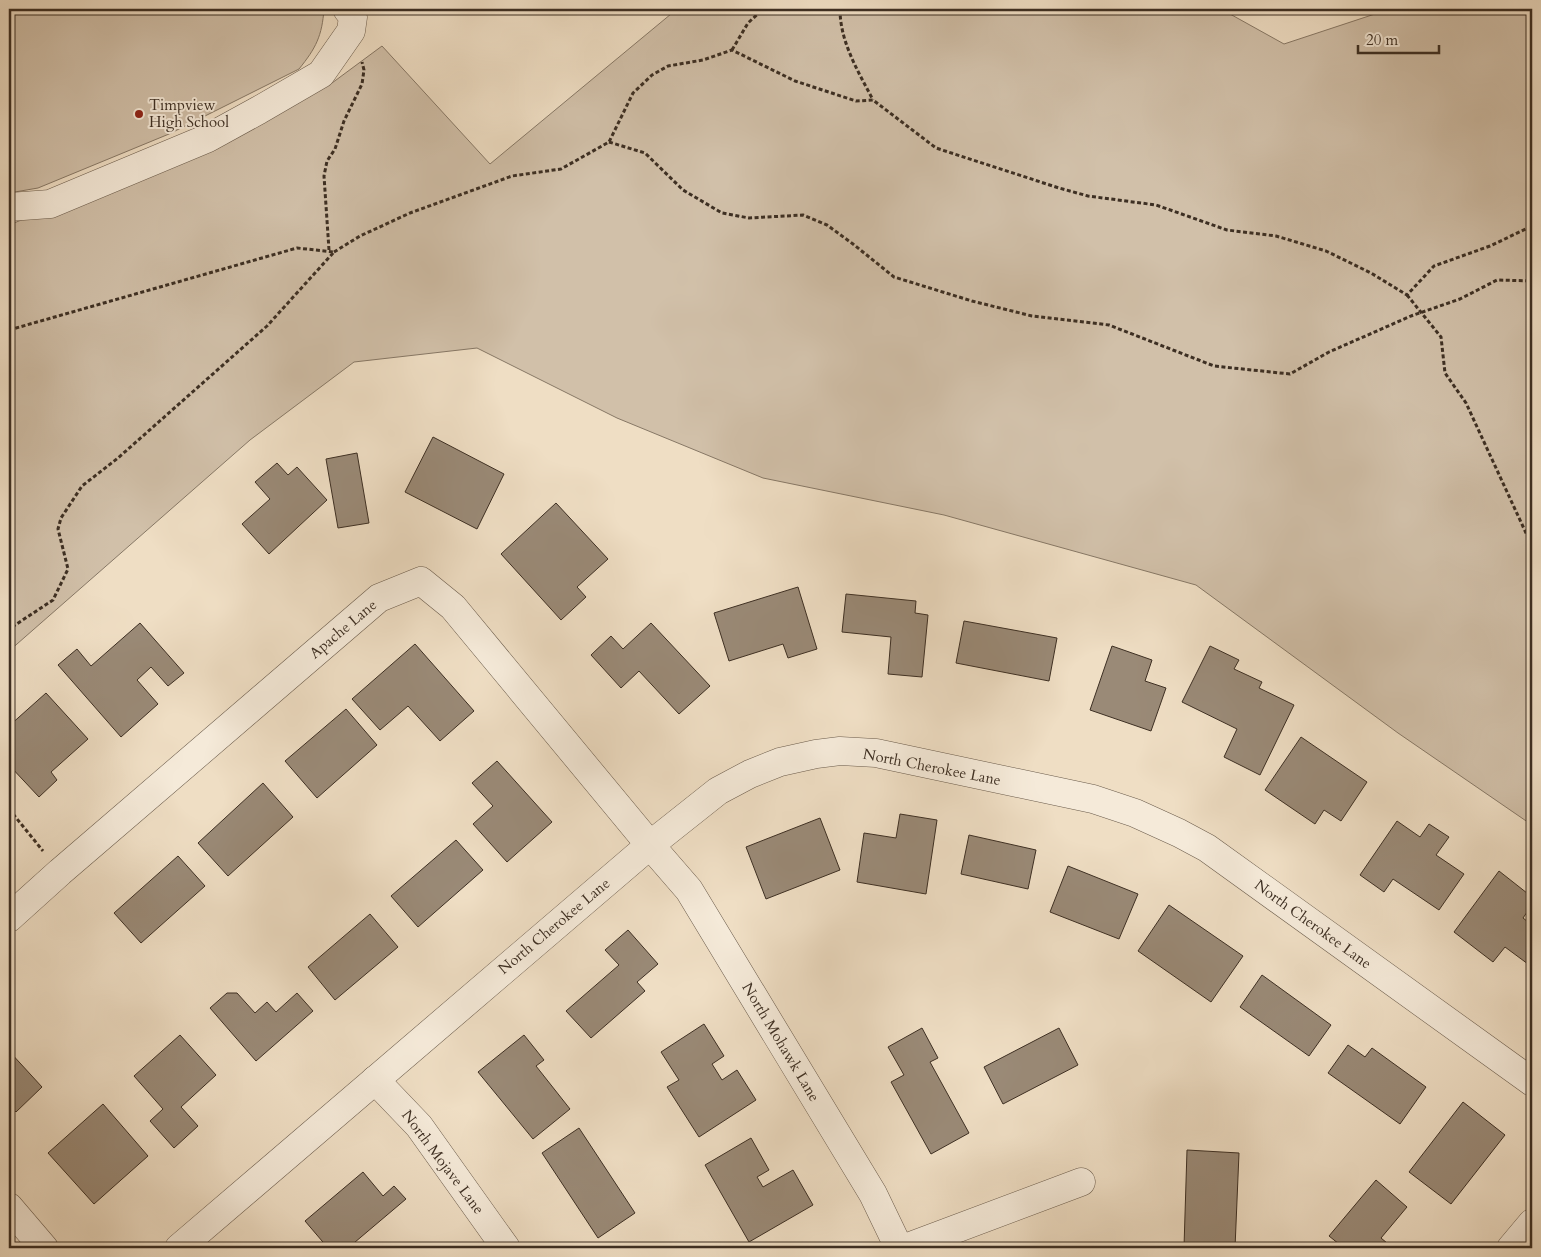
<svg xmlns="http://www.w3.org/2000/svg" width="1541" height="1257" viewBox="0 0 1541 1257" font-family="Cardo,serif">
  <rect width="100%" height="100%" fill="#efdec4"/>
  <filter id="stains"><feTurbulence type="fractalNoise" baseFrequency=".004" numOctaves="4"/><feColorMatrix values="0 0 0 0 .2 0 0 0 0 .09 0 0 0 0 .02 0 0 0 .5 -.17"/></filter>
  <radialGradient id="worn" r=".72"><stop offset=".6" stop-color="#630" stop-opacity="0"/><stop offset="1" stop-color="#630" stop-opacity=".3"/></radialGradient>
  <g fill="#d1c0a9" stroke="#877866">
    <path d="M9,9H324C322,36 316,48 299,69L169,134L38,188L9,193Z"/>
    <polygon points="677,9 1221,9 1284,44 1390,9 1532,9 1532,825 1398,733 1196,585 944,515 763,478 617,418 477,348 354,362 250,440 9,651 9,225 207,145 332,83 382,46 490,164"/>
  </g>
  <g fill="#9a8a77" stroke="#3d2f23">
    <polygon points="433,437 504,474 477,529 405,492"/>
    <polygon points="357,453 369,523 338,528 326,459"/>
    <polygon points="277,463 288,475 297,467 327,500 269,554 242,524 270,499 255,482"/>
    <polygon points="556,503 608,559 577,587 586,597 561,620 501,554"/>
    <polygon points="798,587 817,649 788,658 783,644 729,661 714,613"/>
    <polygon points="846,594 916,601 915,613 928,615 922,677 888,674 891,637 842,632"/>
    <polygon points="964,621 1057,638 1049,681 956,663"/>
    <polygon points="140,623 184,673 168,686 151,667 137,680 158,704 121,737 58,665 77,649 91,666"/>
    <polygon points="651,623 710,686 679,714 639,671 621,688 591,655 611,636 623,649"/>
    <polygon points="415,644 474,711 440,741 408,706 380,730 352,699"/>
    <polygon points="1112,646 1152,660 1145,681 1166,688 1151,731 1090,710"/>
    <polygon points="1210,646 1239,660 1234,669 1262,682 1259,688 1294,705 1260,775 1224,757 1237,729 1182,702"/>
    <polygon points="46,693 88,739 51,772 57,780 39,797 9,765 9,726"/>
    <polygon points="346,709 377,745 317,798 285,761"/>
    <polygon points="1301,737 1367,782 1341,821 1324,810 1315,824 1265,790"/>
    <polygon points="497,761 552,822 507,862 473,824 493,806 472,783"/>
    <polygon points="263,783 293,817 228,876 198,843"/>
    <polygon points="900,814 937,820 926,894 857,882 864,833 896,838"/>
    <polygon points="820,818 840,870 766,899 746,847"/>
    <polygon points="1397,821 1420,837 1429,824 1449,837 1436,855 1464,874 1439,910 1393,879 1384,892 1360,875"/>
    <polygon points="969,835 1036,850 1028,889 961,874"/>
    <polygon points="456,840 483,870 418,927 391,896"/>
    <polygon points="178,856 205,886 141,943 114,913"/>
    <polygon points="1068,866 1138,894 1119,939 1050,912"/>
    <polygon points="1499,871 1532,897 1532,905 1523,918 1532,925 1532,967 1505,947 1493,962 1454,932"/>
    <polygon points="1169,905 1243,956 1211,1002 1138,951"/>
    <polygon points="370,914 398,947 335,1000 308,967"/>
    <polygon points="628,930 658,964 637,982 645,991 591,1038 566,1011 619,965 605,950"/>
    <polygon points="1262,975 1331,1025 1309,1056 1240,1007"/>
    <polygon points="227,993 237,993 255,1013 267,1002 276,1012 297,993 313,1011 256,1061 210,1008"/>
    <polygon points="704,1024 724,1056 712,1064 722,1080 737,1070 756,1100 699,1137 667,1087 679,1080 661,1052"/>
    <polygon points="922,1028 938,1058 930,1062 969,1133 931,1154 891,1082 904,1075 888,1047"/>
    <polygon points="1059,1028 1078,1065 1003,1104 984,1067"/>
    <polygon points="180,1035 216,1075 181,1107 198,1126 174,1148 150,1121 163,1109 134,1076"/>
    <polygon points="524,1035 544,1060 536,1066 570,1109 533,1139 478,1072"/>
    <polygon points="1348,1045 1365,1057 1372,1048 1426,1087 1400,1124 1328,1073"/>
    <polygon points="9,1051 42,1087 16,1112 9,1105"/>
    <polygon points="1463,1102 1505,1135 1451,1204 1409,1172"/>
    <polygon points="103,1104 148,1156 94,1204 48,1153"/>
    <polygon points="579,1128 635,1213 598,1238 542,1153"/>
    <polygon points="751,1138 769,1170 757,1177 763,1187 793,1170 813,1205 749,1242 705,1165"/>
    <polygon points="1187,1150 1239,1153 1235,1248 1184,1247"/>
    <polygon points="363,1172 383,1196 394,1186 406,1199 348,1248 328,1248 305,1221"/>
    <polygon points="1376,1180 1407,1207 1381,1238 1393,1248 1344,1248 1329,1236"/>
  </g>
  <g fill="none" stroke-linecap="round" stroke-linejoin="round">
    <g stroke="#6a5b4b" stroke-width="29">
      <g id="minor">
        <polyline points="9,207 50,204 208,138 259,110 321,74 351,31 353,17 347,9"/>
        <polyline points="9,918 60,872 379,598 421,581 453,607 650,845 689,890 873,1194 899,1248"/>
        <polyline points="375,1080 419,1126 506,1248"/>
        <polyline points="9,1207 44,1248"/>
        <polyline points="179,1248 650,845 718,791 750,774 780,762 816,754 840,751 876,753 1093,799 1135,813 1179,833 1207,848 1532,1082"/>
        <polyline points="905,1248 1081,1182"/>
        <polyline points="1511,1248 1532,1223"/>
      </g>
    </g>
    <g stroke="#3d2f23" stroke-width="3" stroke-dasharray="4 2.5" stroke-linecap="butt">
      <path d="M840,9C840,42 858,71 873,100"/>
      <polyline points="732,50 748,23 763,9"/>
      <polyline points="609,142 645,153 683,190 722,213 749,218 803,215 827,225 853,244 894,277 972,301 1032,316 1109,325 1214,366 1290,374 1329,352 1411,316 1460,299 1497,280 1532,281"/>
      <polyline points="329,250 324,176 327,161 335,149 344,121 362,84 364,70 362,62"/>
      <polyline points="334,252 360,236 410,213 512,176 561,169 609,142 633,93 652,75 668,66 703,60 732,50 795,81 856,101 873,100 936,148 1059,188 1088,196 1156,205 1227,230 1276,236 1326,251 1371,273 1407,295 1434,266 1490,246 1532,226"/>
      <polyline points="1407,295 1441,337 1445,373 1466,403 1532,546"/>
      <polyline points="9,330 297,248 334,252 267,326 118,458 82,486 61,518 58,529 68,569 53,600 9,629"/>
      <polyline points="9,809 43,851"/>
    </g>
    <use href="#minor" stroke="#f5ead9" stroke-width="28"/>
  </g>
  <circle fill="#8f2418" stroke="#f5ead9" stroke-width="2" cx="139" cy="114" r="5"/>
  <g text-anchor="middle" stroke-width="4" stroke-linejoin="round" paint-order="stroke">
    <g font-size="15" fill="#3d2f23" stroke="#f5ead9" text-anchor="start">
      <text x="149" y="110">Timpview<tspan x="149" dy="17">High School</tspan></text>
    </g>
    <g font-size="15" fill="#3d2f23" stroke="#f5ead9">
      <text transform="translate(343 629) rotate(-40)" y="5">Apache Lane</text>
      <text transform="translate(932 767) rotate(11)" y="5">North Cherokee Lane</text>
      <text transform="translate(1313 924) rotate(36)" y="5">North Cherokee Lane</text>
      <text transform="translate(554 926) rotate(-40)" y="5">North Cherokee Lane</text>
      <text transform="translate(781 1042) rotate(59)" y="5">North Mohawk Lane</text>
      <text transform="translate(443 1162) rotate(53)" y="5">North Mojave Lane</text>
    </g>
  </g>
  <rect width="1541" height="1257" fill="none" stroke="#efdec4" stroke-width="30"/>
  <rect x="10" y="10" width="1521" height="1237" fill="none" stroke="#3d2f23" stroke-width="2.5"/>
  <rect x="15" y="15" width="1511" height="1227" fill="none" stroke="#3d2f23"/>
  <path d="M1358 45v8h81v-8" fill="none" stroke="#3d2f23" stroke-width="2.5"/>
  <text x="1366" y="45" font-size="15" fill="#3d2f23" stroke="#f5ead9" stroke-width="4" paint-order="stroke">20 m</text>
  <rect width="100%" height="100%" filter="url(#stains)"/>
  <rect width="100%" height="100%" fill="url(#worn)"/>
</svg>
